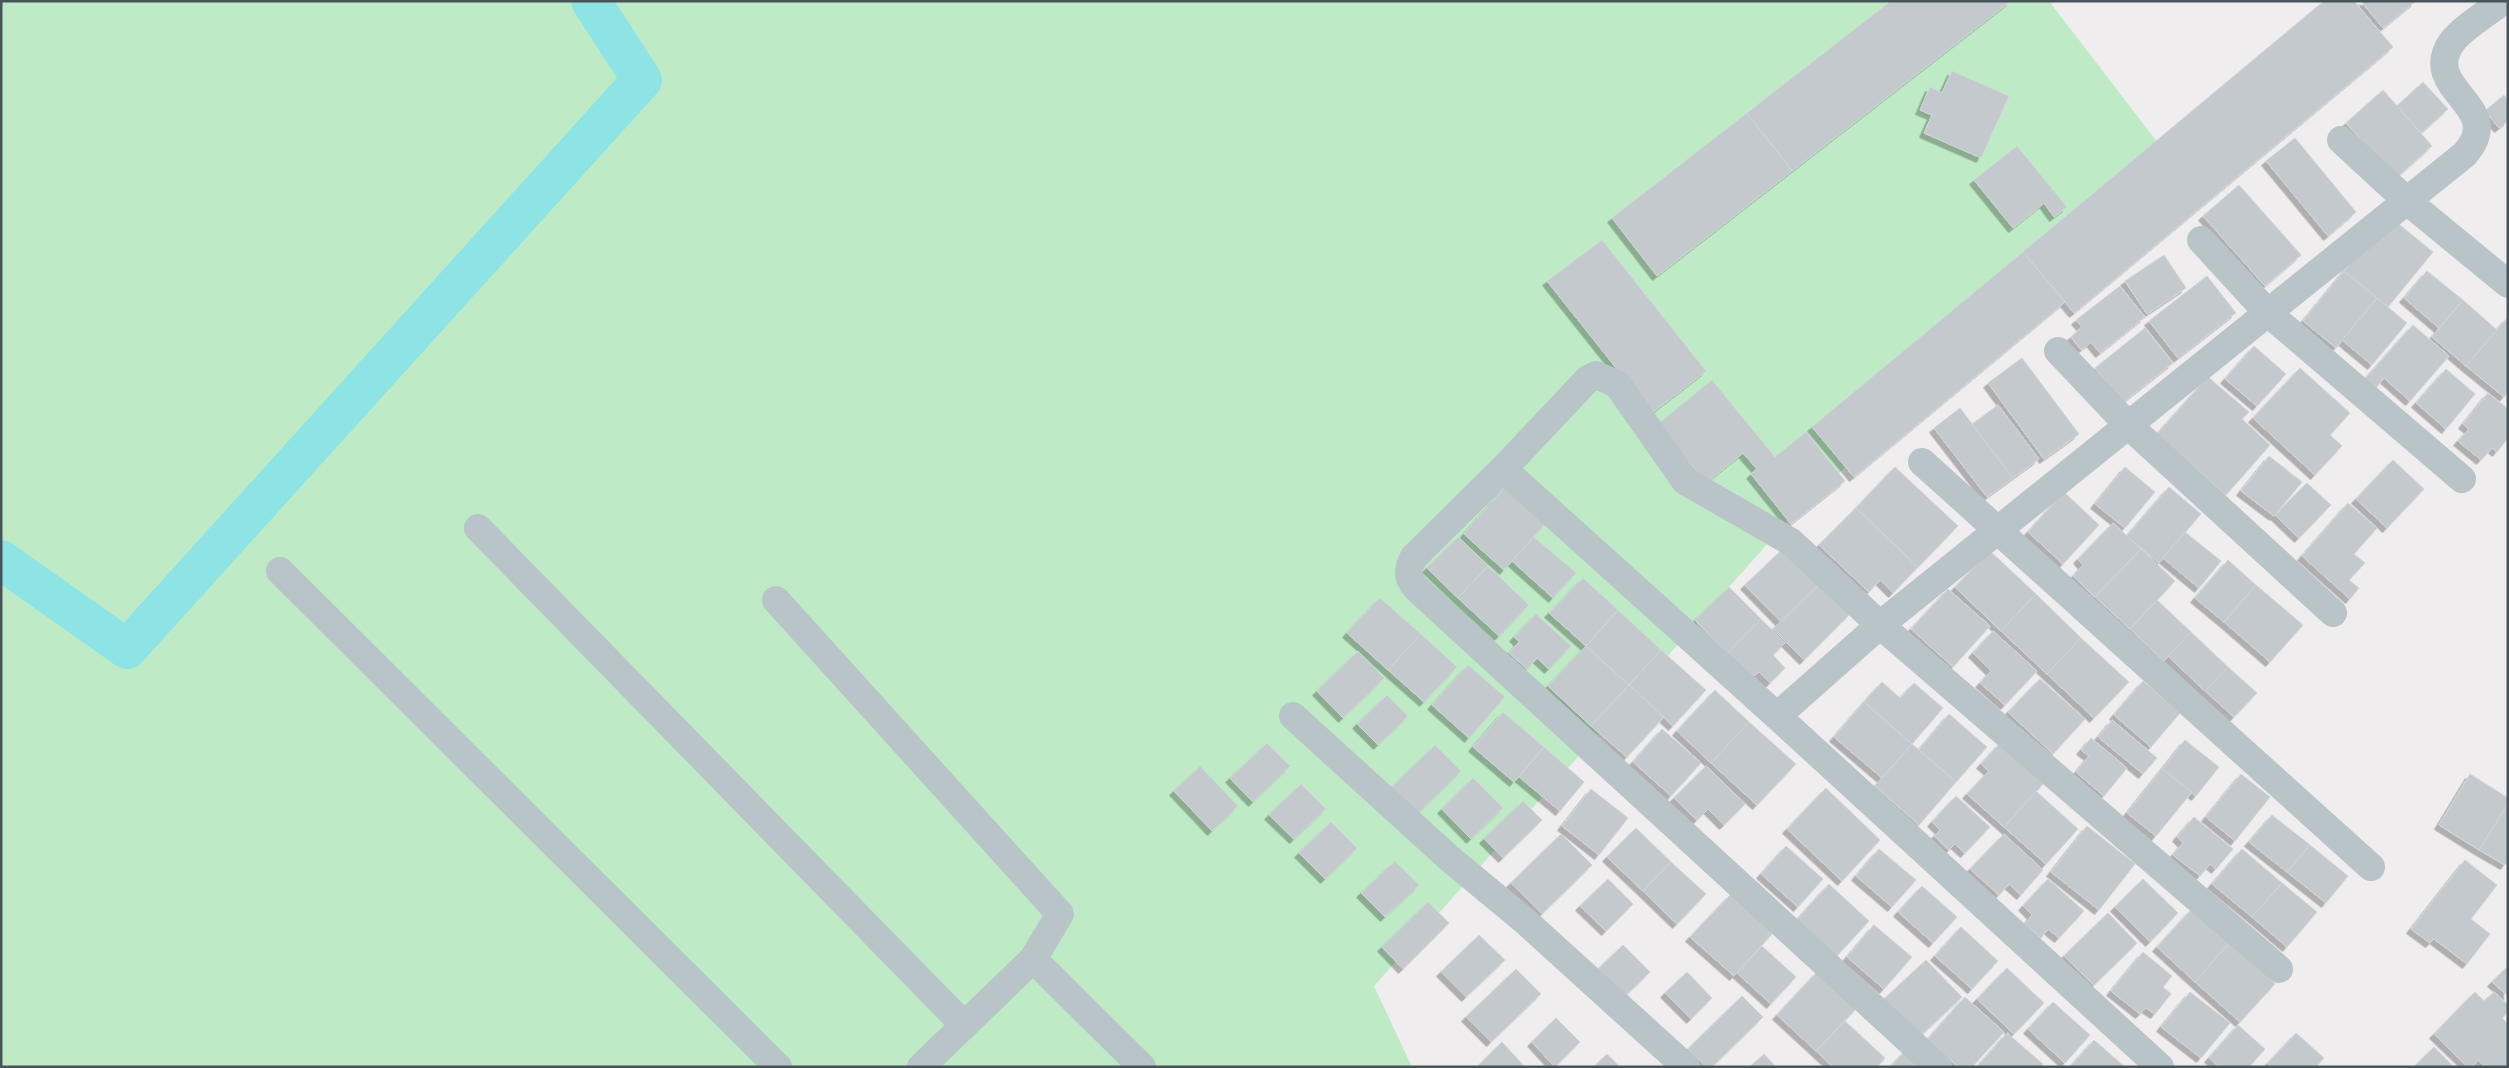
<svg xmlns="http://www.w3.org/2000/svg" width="2509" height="1068" viewBox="0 0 2509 1068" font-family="'Sofia Sans Condensed',sans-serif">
  <defs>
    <filter id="shadow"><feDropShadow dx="-4.5" dy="4.5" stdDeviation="0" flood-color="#0004"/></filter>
  </defs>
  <rect width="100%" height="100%" fill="#f0edee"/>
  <polygon fill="#beebc6" points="1,1 2049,1 2171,160 1787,522 1374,986 1412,1067 1,1067"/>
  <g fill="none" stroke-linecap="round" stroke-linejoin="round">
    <polyline stroke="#8ee4e5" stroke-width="40" points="1,560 127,649 642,80 591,1"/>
  </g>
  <g fill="#c4c9cd" stroke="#d1d5d8" filter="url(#shadow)">
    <polygon points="1891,1 2011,1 1792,171 1747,113"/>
    <polygon points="2324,1 2354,1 2393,47 2074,313 2023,252"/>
    <polygon points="2361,1 2416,1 2383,28"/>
    <polygon points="1952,71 2009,96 1981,158 1924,133 1932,115 1920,110 1930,87 1942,93"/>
    <polygon points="2423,82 2448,109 2421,133 2397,106"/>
    <polygon points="2383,90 2432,146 2396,178 2346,123"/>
    <polygon points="2504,95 2508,101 2508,121 2499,128 2485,111"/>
    <polygon points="1747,113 1792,171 1657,276 1612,218"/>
    <polygon points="2295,138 2356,212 2328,236 2266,161"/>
    <polygon points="2017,146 2067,207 2054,217 2044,203 2013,228 1974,180"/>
    <polygon points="2239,185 2301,255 2265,286 2203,216"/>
    <polygon points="2389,216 2433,252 2388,307 2344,271"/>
    <polygon points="1602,240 1706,371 1652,413 1547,281"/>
    <polygon points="2023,252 2065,302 1854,477 1812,427"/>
    <polygon points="2164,255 2186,288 2147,314 2125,281"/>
    <polygon points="2344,271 2377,298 2336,348 2303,321"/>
    <polygon points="2427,271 2463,300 2439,328 2404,298"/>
    <polygon points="2207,276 2236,313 2178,358 2149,321"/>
    <polygon points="2120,286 2145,317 2100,353 2091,342 2081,350 2071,337 2082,327 2076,320"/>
    <polygon points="2377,298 2407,323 2372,365 2342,340"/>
    <polygon points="2463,300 2497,330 2466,366 2432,337"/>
    <polygon points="2508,317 2508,392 2504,397 2466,366"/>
    <polygon points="2413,325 2449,356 2410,401 2384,378 2376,388 2365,379"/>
    <polygon points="2145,328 2173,363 2122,403 2095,368"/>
    <polygon points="2254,346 2286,374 2257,406 2225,379"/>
    <polygon points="2022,358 2079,434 2044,459 1988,383"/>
    <polygon points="2300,368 2350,413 2330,435 2342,446 2315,475 2253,418"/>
    <polygon points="2446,369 2475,394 2446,429 2416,403"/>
    <polygon points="2208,377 2249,412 2242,419 2270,445 2226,495 2157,434"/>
    <polygon points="1712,380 1775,457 1806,432 1845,481 1791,524 1751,474 1757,469 1743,453 1706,483 1658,424"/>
    <polygon points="2488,393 2508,409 2508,438 2497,452 2492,448 2481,460 2458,441 2469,429 2463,424"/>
    <polygon points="1998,405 2039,459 2013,478 1972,424"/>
    <polygon points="1960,408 2013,478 1987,497 1934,428"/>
    <polygon points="2269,456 2302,482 2274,516 2241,491"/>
    <polygon points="2393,460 2424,489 2387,528 2356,499"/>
    <polygon points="1895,467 1958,526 1918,567 1856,508"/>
    <polygon points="2125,467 2155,492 2125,528 2095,504"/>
    <polygon points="2307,483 2331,505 2299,538 2275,515"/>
    <polygon points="1505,487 1546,523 1504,570 1464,534"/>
    <polygon points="2169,487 2201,514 2159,563 2127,536"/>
    <polygon points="2064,492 2099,525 2063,564 2028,532"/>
    <polygon points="2348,503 2377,528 2354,554 2365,563 2349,580 2359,588 2350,599 2302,556"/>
    <polygon points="1856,508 1918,567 1893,593 1880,580 1869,592 1819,545"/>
    <polygon points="2113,523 2141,549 2095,597 2073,576 2083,565 2078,559"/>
    <polygon points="2185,532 2221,561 2199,588 2163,558"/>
    <polygon points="1458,537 1488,566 1458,598 1427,568"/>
    <polygon points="1534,537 1576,573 1553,598 1512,561"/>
    <polygon points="1785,547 1821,583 1781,622 1745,585"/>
    <polygon points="2141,549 2175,581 2130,629 2095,597"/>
    <polygon points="1990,551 2036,594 2001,631 1955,587"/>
    <polygon points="2228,560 2256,585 2224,622 2195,598"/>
    <polygon points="1488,566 1529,605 1499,636 1458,598"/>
    <polygon points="1583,578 1618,610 1586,646 1549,613"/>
    <polygon points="1821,583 1851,613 1804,660 1773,629"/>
    <polygon points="2256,585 2303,625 2270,662 2224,622"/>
    <polygon points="1729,587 1761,619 1727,653 1695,620"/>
    <polygon points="1948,589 1990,626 1953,667 1911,629"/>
    <polygon points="2036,594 2081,638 2047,674 2001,631"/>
    <polygon points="1380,598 1421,634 1388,670 1347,633"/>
    <polygon points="2157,600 2191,632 2164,661 2130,629"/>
    <polygon points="1618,610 1661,650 1629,685 1586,646"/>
    <polygon points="1536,614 1571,646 1549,669 1537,658 1527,669 1509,653 1519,642 1514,637"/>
    <polygon points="1761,619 1785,643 1773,655 1785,668 1770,683 1759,672 1752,677 1727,653"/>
    <polygon points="1993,631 2037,671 2005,705 1980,683 1991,671 1973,653"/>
    <polygon points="2191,632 2228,667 2205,691 2168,656"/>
    <polygon points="1421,634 1457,667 1424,702 1388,670"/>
    <polygon points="2081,638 2129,682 2094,718 2047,674"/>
    <polygon points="1586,646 1629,685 1591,726 1548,686"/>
    <polygon points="1661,650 1706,690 1673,726 1629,685"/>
    <polygon points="1358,651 1384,678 1343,718 1317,691"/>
    <polygon points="1468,665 1505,697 1469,738 1432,705"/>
    <polygon points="2228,667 2257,693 2234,717 2205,691"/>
    <polygon points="2040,679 2085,719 2053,754 2008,712"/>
    <polygon points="2143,681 2180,713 2151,747 2114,715"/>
    <polygon points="1882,682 1900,698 1914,683 1943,708 1912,744 1864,702"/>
    <polygon points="1629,685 1664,717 1627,757 1591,726"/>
    <polygon points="1715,690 1749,722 1711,763 1677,731"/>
    <polygon points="1387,695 1408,716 1378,745 1357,724"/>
    <polygon points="1864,702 1912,744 1882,778 1834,737"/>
    <polygon points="1503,712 1544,747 1514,782 1473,747"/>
    <polygon points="1949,714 1987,747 1956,782 1919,750"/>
    <polygon points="2112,720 2157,758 2143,774 2098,737"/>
    <polygon points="1749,722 1796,764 1757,805 1711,763"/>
    <polygon points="1662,729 1701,763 1671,796 1633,762"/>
    <polygon points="2091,738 2127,768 2104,796 2076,772 2089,756 2081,750"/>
    <polygon points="2185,740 2219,767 2196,796 2162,769"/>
    <polygon points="1267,743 1290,766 1253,802 1230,778"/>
    <polygon points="2000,743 2044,783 2004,827 1967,794 1989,771 1981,764"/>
    <polygon points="1912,744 1956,782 1919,825 1875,786"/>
    <polygon points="1435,745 1461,771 1413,818 1387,792"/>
    <polygon points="1544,747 1584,782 1560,811 1519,777"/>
    <polygon points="1200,766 1238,806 1212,831 1174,791"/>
    <polygon points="1706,766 1745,804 1724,825 1708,809 1697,820 1674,798"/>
    <polygon points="2162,769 2192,792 2156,836 2127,813"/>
    <polygon points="2241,774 2270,797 2235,841 2206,817"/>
    <polygon points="2470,774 2508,798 2508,804 2479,850 2439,825"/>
    <polygon points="1473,778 1503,808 1471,839 1442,809"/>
    <polygon points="1301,784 1326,809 1294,839 1269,815"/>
    <polygon points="1826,788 1880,840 1842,881 1787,829"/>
    <polygon points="1591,789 1628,818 1599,855 1562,826"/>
    <polygon points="2036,791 2078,829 2046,864 2004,827"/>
    <polygon points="1956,796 1990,827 1965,853 1955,844 1949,850 1934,836 1940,830 1932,822"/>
    <polygon points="1523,801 1542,820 1503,858 1484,839"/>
    <polygon points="2508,804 2508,861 2505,865 2479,850"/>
    <polygon points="2272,815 2310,845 2287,872 2249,842"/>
    <polygon points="2194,817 2233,849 2216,869 2210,864 2200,876 2173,855 2183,843 2177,837"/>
    <polygon points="1331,822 1357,848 1325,879 1299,853"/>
    <polygon points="2087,826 2135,864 2099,910 2051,872"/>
    <polygon points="1636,828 1671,862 1643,891 1607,857"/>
    <polygon points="1561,834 1592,865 1542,914 1511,883"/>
    <polygon points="2004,834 2043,870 2021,895 2009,884 1999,895 1970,869"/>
    <polygon points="2310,845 2348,876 2326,903 2287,872"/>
    <polygon points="1786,846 1823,879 1798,907 1761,874"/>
    <polygon points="1879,849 1916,880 1892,907 1856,876"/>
    <polygon points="2242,849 2282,883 2252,917 2212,884"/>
    <polygon points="2465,860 2497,885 2471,919 2490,934 2467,964 2434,939 2430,943 2411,929"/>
    <polygon points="1395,861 1419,885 1385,917 1361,893"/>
    <polygon points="1671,862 1706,894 1677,924 1643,891"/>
    <polygon points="1608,879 1633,904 1606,931 1580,906"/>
    <polygon points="2048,879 2084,911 2059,938 2048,929 2041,938 2025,924 2032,915 2023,906"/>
    <polygon points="2143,879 2178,913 2150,942 2115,907"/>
    <polygon points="2282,883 2317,912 2287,947 2252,917"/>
    <polygon points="1829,884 1869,921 1834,959 1794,923"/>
    <polygon points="1922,886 1957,917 1933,943 1898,912"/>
    <polygon points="1731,894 1773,933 1734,976 1690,937"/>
    <polygon points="1428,902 1449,923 1403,969 1382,947"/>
    <polygon points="2192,909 2229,943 2195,982 2157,947"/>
    <polygon points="2108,913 2137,943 2094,985 2064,956"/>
    <polygon points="1874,925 1912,957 1884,989 1847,957"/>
    <polygon points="1961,927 1998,961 1972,989 1935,956"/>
    <polygon points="1479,935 1505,960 1466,997 1441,972"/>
    <polygon points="2229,943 2275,984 2240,1022 2195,982"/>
    <polygon points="1623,945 1650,972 1624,997 1597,970"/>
    <polygon points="1762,946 1796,977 1771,1004 1737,973"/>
    <polygon points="2143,952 2172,976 2163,987 2171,994 2155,1014 2146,1008 2140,1014 2111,991"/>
    <polygon points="1926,960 1962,997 1919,1037 1883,1000"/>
    <polygon points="2508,966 2508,996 2492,982"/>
    <polygon points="2007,968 2044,1003 2014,1034 1977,999"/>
    <polygon points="1516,969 1541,994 1491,1042 1466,1017"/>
    <polygon points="1818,971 1858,1007 1816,1051 1777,1015"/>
    <polygon points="1687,972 1712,998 1691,1019 1665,993"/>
    <polygon points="2190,992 2230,1023 2201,1058 2161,1027"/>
    <polygon points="2475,992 2484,1001 2494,992 2508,1005 2508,1012 2502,1018 2508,1024 2508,1067 2485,1067 2478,1060 2472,1067 2468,1067 2434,1034"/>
    <polygon points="1742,996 1763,1017 1712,1067 1706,1067 1688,1049"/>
    <polygon points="1965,997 2004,1032 1972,1067 1958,1067 1928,1039"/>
    <polygon points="2053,1002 2090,1035 2065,1063 2028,1029"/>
    <polygon points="1556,1018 1580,1042 1555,1067 1532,1042"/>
    <polygon points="1845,1021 1885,1058 1877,1067 1833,1067 1816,1051"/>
    <polygon points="2238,1025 2265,1049 2249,1067 2219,1067 2209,1058"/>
    <polygon points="2007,1033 2043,1064 2041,1067 1977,1067"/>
    <polygon points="2296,1033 2324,1058 2316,1067 2271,1067 2268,1063"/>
    <polygon points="2094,1040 2125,1067 2070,1067"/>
    <polygon points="1502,1042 1525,1067 1477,1067"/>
    <polygon points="2434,1047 2454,1067 2414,1067"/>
    <polygon points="1905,1051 1923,1067 1890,1067"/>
    <polygon points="1607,1054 1620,1067 1594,1067"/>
    <polygon points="1764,1054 1776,1067 1750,1067"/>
  </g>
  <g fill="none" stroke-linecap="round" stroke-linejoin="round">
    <g stroke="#b9c4c9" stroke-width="28">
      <polyline points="2341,140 2407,201 2508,284"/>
      <polyline points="2201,240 2268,313 2462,479"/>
      <polyline points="2058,351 2128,425 2333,613"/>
      <polyline points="1922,462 2371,867"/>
      <polyline points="1503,469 1777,716"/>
      <polyline points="478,528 964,1025"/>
      <polyline points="280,571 778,1067"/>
      <polyline points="776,600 1060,914 1033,959 921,1067"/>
      <polyline points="1293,716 1449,858 1525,921 1686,1067"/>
      <polyline points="1033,959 1142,1067"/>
      <path d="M1938,1067L1416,588C1407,577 1407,570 1414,557L1503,469L1588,379L1596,375L1617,384L1685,481L1791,542L1880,625L2465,154C2468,150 2473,144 2475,138C2489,102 2422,84 2452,42C2462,28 2489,12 2503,1"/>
      <polyline points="2160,1067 1777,716 1880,625 2279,969"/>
    </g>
  </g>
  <rect width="2509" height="1068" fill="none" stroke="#475459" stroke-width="5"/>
</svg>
